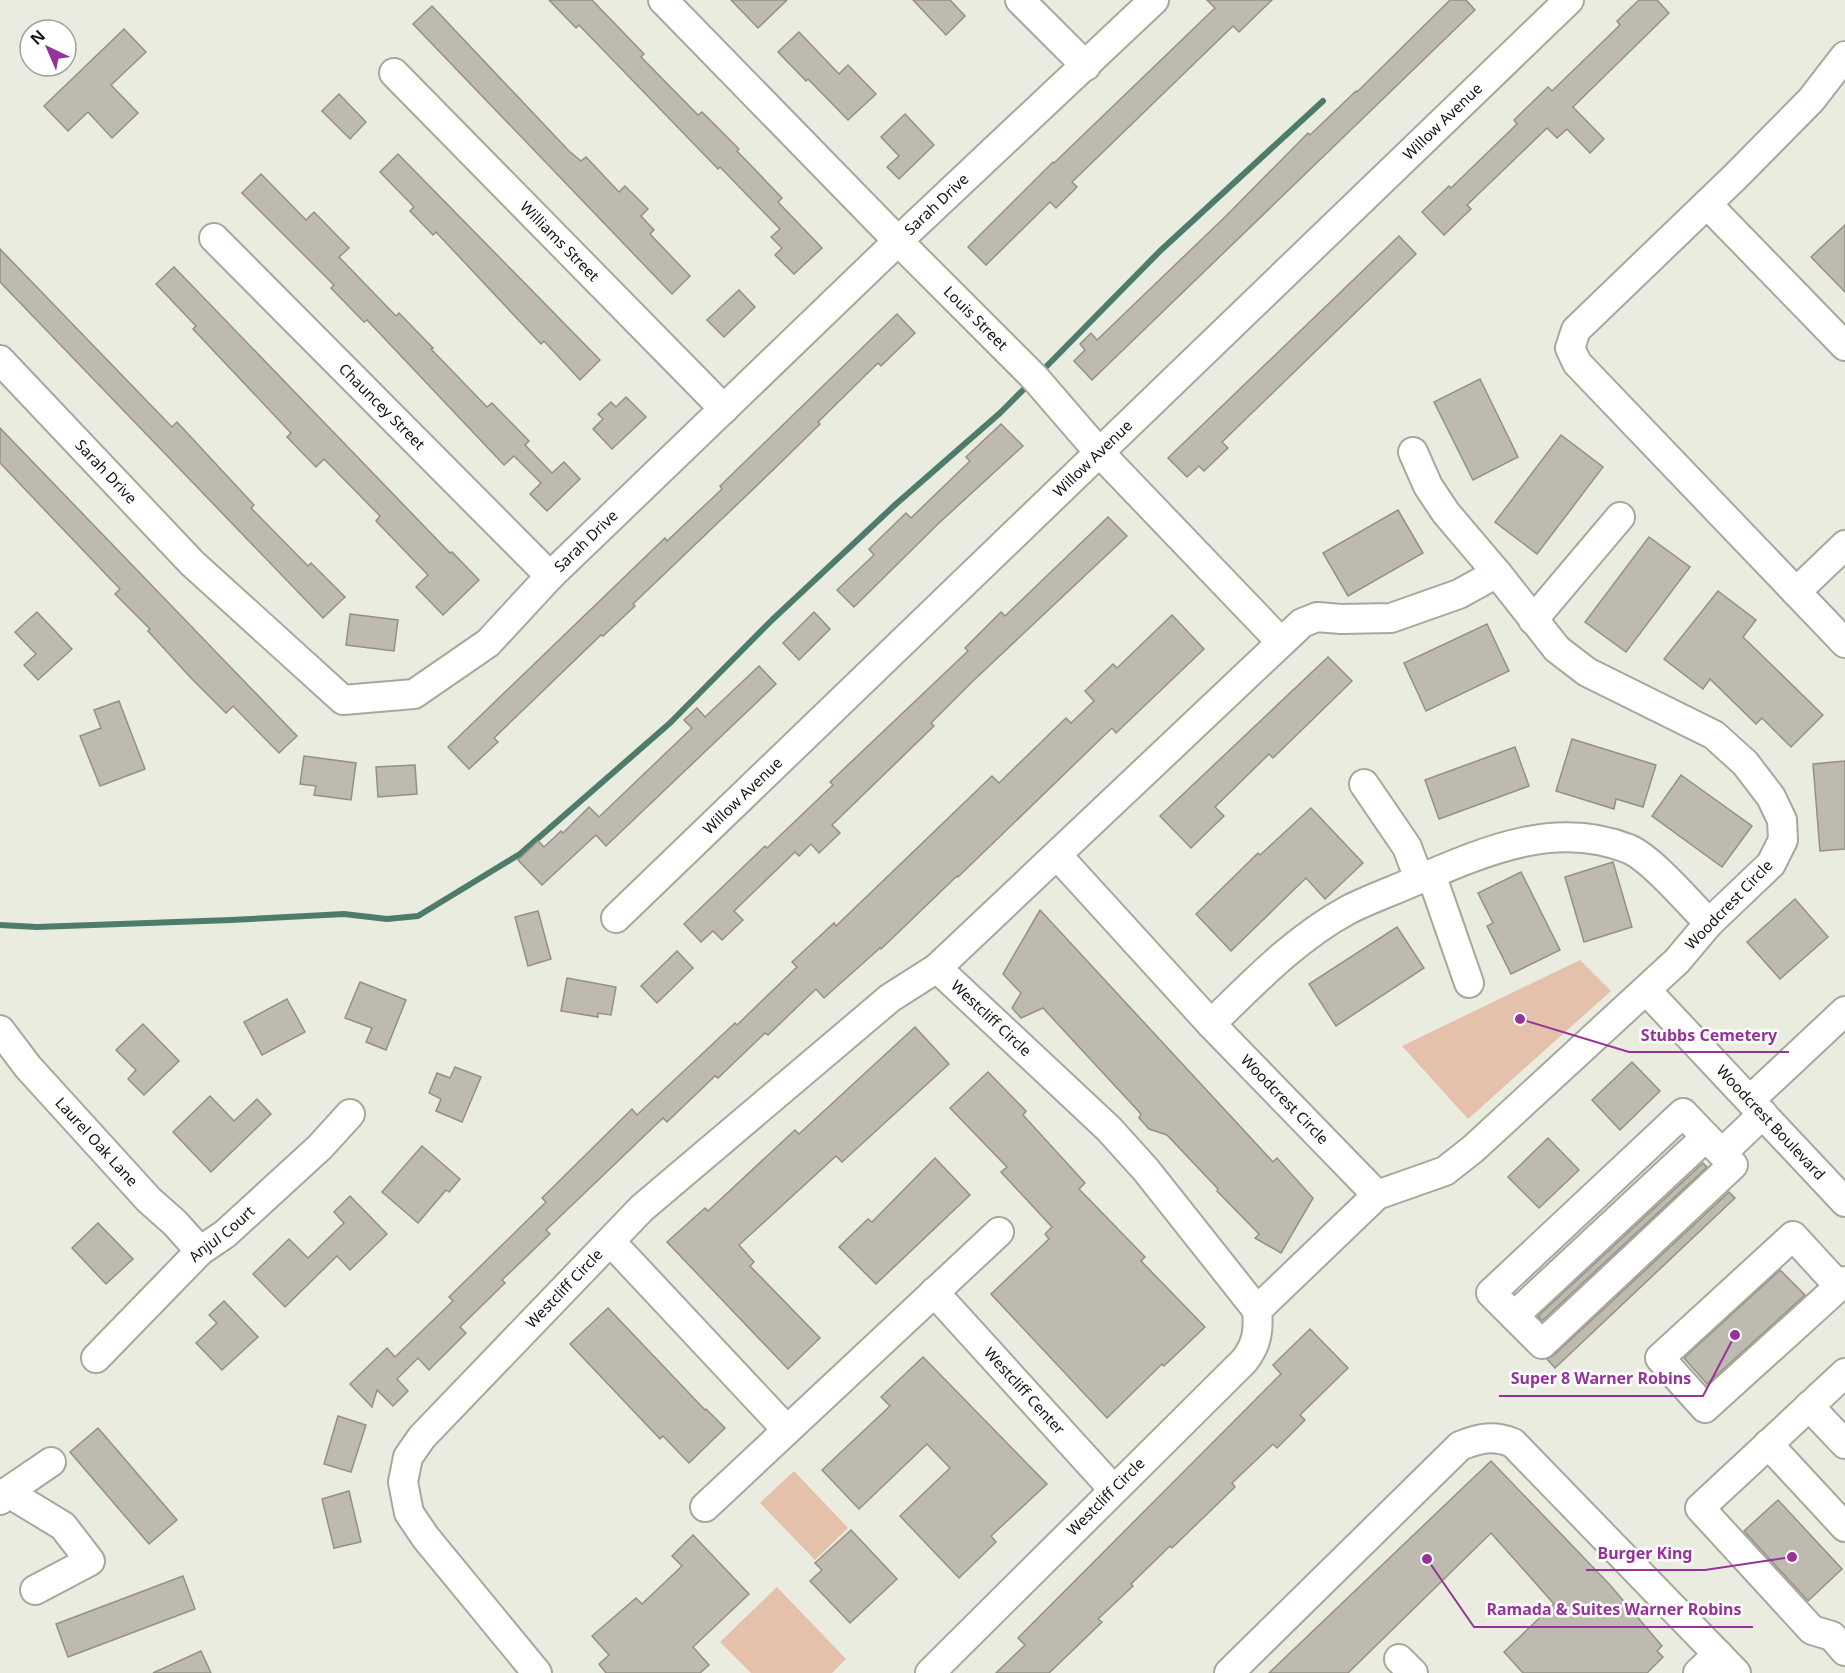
<svg xmlns="http://www.w3.org/2000/svg" width="1845" height="1673" viewBox="0 0 1845 1673" font-family="'Noto Sans',sans-serif">
  <rect width="100%" height="100%" fill="#eaece0"/>
  <g fill="#e5c1ab">
    <polygon points="1580,960 1611,991 1468,1119 1402,1046"/>
    <polygon points="794,1471 848,1528 815,1560 760,1503"/>
    <polygon points="777,1587 846,1659 832,1673 751,1673 720,1642"/>
  </g>
  <g fill="none" stroke-linecap="round" stroke-linejoin="round">
    <g stroke="#4d7c6c" stroke-width="6">
      <polyline points="1040,373 1160,251 1323,101"/>
      <polyline points="0,925 37,927 231,920 344,914 387,919 418,916 520,854 670,723 772,620 896,504 1000,413 1031,382"/>
    </g>
  </g>
  <g fill="#bfbaaf" stroke="#959086" stroke-width="1.5">
    <polygon points="549,0 592,0 644,54 641,57 698,115 702,112 739,149 737,151 782,198 778,202 822,248 794,274 775,255 782,248 771,237 780,229 720,167 718,169 579,25 576,28"/>
    <polygon points="731,0 787,0 758,28"/>
    <polygon points="913,0 950,0 965,16 946,35"/>
    <polygon points="1207,0 1272,0 1239,32 1233,26 1072,182 1077,187 1056,208 1050,202 986,265 968,247 1053,162 1054,163 1215,8"/>
    <polygon points="1450,0 1466,0 1475,10 1092,380 1074,361 1085,350 1080,344 1091,333 1097,340 1226,216 1308,133 1310,135 1356,91 1357,92"/>
    <polygon points="1639,0 1657,0 1669,13 1573,107 1604,139 1590,153 1567,129 1557,138 1547,128 1467,205 1471,209 1444,235 1422,212 1449,186 1451,188 1517,124 1514,120 1548,87 1552,91 1620,25 1617,21"/>
    <polygon points="432,6 569,151 581,161 586,157 619,192 625,186 648,209 641,216 654,230 650,234 690,276 672,294 413,24"/>
    <polygon points="124,29 146,52 111,85 138,113 112,138 88,112 68,131 44,106"/>
    <polygon points="799,32 839,74 848,65 876,94 848,120 808,79 806,81 778,52"/>
    <polygon points="339,94 366,122 350,139 322,111"/>
    <polygon points="905,114 934,145 899,179 887,167 899,156 881,137"/>
    <polygon points="398,154 600,360 580,380 544,341 541,344 436,232 433,235 410,211 414,207 380,172"/>
    <polygon points="261,174 306,220 314,212 349,248 339,257 396,316 399,313 433,348 431,349 487,407 492,403 529,441 525,445 552,473 564,462 580,479 547,511 530,494 541,483 514,456 504,465 367,320 364,322 331,288 334,285 242,193"/>
    <polygon points="1845,225 1845,292 1811,257"/>
    <polygon points="1399,236 1416,254 1222,442 1228,448 1204,471 1199,466 1187,477 1168,458"/>
    <polygon points="0,249 172,427 177,422 254,505 251,508 308,566 311,563 345,597 323,618 0,282"/>
    <polygon points="174,267 450,553 452,552 479,580 443,615 416,587 428,575 376,521 380,516 324,459 316,467 287,437 291,433 193,329 196,326 156,284"/>
    <polygon points="739,290 755,307 724,337 707,320"/>
    <polygon points="897,314 915,333 881,366 878,363 818,422 820,424 772,471 633,604 635,606 603,636 601,635 494,738 498,742 469,769 448,747 665,538 667,541 722,489 720,486"/>
    <polygon points="1480,379 1518,457 1473,480 1434,402"/>
    <polygon points="626,397 646,417 612,449 593,429 603,419 598,414 611,402 616,407"/>
    <polygon points="1001,424 1023,446 939,523 854,607 837,590 874,555 869,549 906,513 911,518 970,461 966,457"/>
    <polygon points="0,428 297,736 279,753 233,706 226,713 191,678 148,631 150,629 115,594 120,589 0,463"/>
    <polygon points="1561,435 1603,467 1537,554 1495,522"/>
    <polygon points="1398,510 1423,553 1348,596 1323,553"/>
    <polygon points="1108,517 1127,536 973,681 931,723 934,726 832,825 840,833 819,853 811,844 799,856 795,852 734,911 743,920 722,940 713,931 701,942 684,924 765,846 767,848 833,785 830,782 968,651 965,648 1001,612 1005,616"/>
    <polygon points="1649,537 1690,567 1626,652 1585,622"/>
    <polygon points="1718,591 1756,620 1743,637 1823,715 1791,747 1762,718 1756,724 1710,679 1703,689 1664,659"/>
    <polygon points="37,612 72,649 38,680 24,665 36,654 15,632"/>
    <polygon points="814,612 830,629 799,660 783,643"/>
    <polygon points="350,614 398,620 394,651 346,645"/>
    <polygon points="1172,615 1204,649 1116,733 1112,728 958,877 957,876 881,949 880,948 824,998 816,989 768,1035 765,1033 718,1078 715,1076 667,1122 663,1118 546,1230 550,1234 502,1280 505,1283 460,1327 466,1333 429,1370 418,1358 397,1379 408,1391 393,1406 377,1390 372,1407 350,1384 387,1348 395,1357 453,1301 449,1297 546,1202 542,1198 632,1109 637,1115 735,1023 737,1025 797,967 792,962 834,923 836,926 992,776 999,783 1066,718 1071,723 1094,701 1085,691 1113,664 1117,668"/>
    <polygon points="1487,624 1509,671 1426,711 1404,663"/>
    <polygon points="1328,657 1352,681 1273,758 1269,754 1215,807 1224,816 1191,848 1160,816"/>
    <polygon points="759,666 776,684 606,846 596,835 542,885 518,860 538,841 544,847 561,831 563,833 589,807 599,817 692,728 684,720 697,708 705,717"/>
    <polygon points="119,701 145,769 100,786 80,736 101,728 94,710"/>
    <polygon points="1572,739 1656,765 1643,807 1616,799 1614,809 1556,791"/>
    <polygon points="1515,747 1529,786 1439,819 1425,780"/>
    <polygon points="304,756 356,763 351,800 314,795 316,786 300,784"/>
    <polygon points="1845,761 1845,849 1820,851 1813,764"/>
    <polygon points="415,765 417,794 378,797 376,767"/>
    <polygon points="1681,775 1752,826 1722,867 1652,816"/>
    <polygon points="1311,808 1363,863 1325,899 1306,878 1231,951 1196,914 1258,853 1260,855"/>
    <polygon points="1613,862 1632,927 1584,942 1565,877"/>
    <polygon points="1521,872 1560,950 1511,974 1487,926 1493,923 1478,893"/>
    <polygon points="1795,899 1828,937 1780,979 1747,942"/>
    <polygon points="1040,910 1273,1162 1277,1158 1313,1198 1281,1253 1255,1238 1259,1234 1217,1191 1218,1189 1167,1135 1149,1129 1139,1118 1141,1114 1043,1008 1021,1018 1012,1008 1021,993 1003,974"/>
    <polygon points="538,911 551,959 528,966 515,917"/>
    <polygon points="1397,927 1424,968 1336,1026 1309,984"/>
    <polygon points="677,951 693,968 657,1003 641,986"/>
    <polygon points="567,978 616,987 611,1015 598,1013 598,1017 561,1011"/>
    <polygon points="360,982 406,1000 386,1050 366,1042 372,1028 345,1018"/>
    <polygon points="287,999 305,1032 262,1055 244,1022"/>
    <polygon points="143,1024 179,1061 144,1095 128,1079 136,1070 116,1050"/>
    <polygon points="915,1027 949,1064 842,1162 836,1156 739,1245 754,1262 750,1266 820,1338 788,1369 667,1242 705,1208 708,1211 795,1130 799,1134"/>
    <polygon points="1632,1062 1660,1091 1620,1130 1592,1100"/>
    <polygon points="455,1067 481,1077 462,1122 436,1111 441,1099 429,1093 437,1073 450,1078"/>
    <polygon points="988,1072 1026,1111 1023,1115 1085,1183 1079,1189 1145,1257 1141,1261 1205,1327 1164,1366 1162,1364 1107,1418 991,1294 1049,1239 1045,1234 1052,1227 1001,1172 1007,1167 950,1108"/>
    <polygon points="210,1096 234,1121 257,1099 271,1114 211,1172 173,1132"/>
    <polygon points="1548,1138 1579,1170 1539,1208 1508,1177"/>
    <polygon points="422,1146 460,1179 449,1192 446,1190 418,1223 382,1192"/>
    <polygon points="935,1158 970,1195 876,1284 839,1247 868,1219 872,1222"/>
    <polygon points="1703,1163 1707,1167 1542,1321 1538,1316"/>
    <polygon points="1729,1192 1735,1198 1555,1368 1547,1359 1553,1356"/>
    <polygon points="350,1196 387,1234 350,1270 337,1256 285,1307 253,1274 289,1239 308,1258 344,1223 334,1212"/>
    <polygon points="98,1223 133,1259 106,1284 72,1248"/>
    <polygon points="1780,1270 1805,1295 1707,1384 1684,1358"/>
    <polygon points="224,1301 258,1337 222,1370 196,1343 217,1323 209,1315"/>
    <polygon points="608,1308 705,1410 706,1409 725,1428 689,1463 663,1436 660,1439 570,1344"/>
    <polygon points="1310,1329 1348,1368 1300,1415 1305,1420 1277,1448 1273,1444 1232,1483 1235,1487 1172,1548 1170,1546 1131,1584 1133,1586 1098,1619 1102,1622 1049,1673 996,1673 1025,1645 1018,1638 1281,1374 1273,1365"/>
    <polygon points="923,1357 1047,1484 991,1536 996,1542 959,1578 900,1516 950,1468 927,1444 859,1509 822,1470 890,1406 881,1397"/>
    <polygon points="338,1416 366,1425 351,1472 324,1464"/>
    <polygon points="98,1428 177,1520 149,1544 70,1452"/>
    <polygon points="1491,1461 1610,1585 1662,1646 1657,1651 1663,1657 1647,1673 1523,1673 1504,1652 1554,1604 1491,1533 1348,1673 1269,1673"/>
    <polygon points="349,1491 361,1542 334,1548 322,1499"/>
    <polygon points="1778,1500 1842,1569 1808,1601 1744,1531"/>
    <polygon points="851,1530 897,1579 850,1623 810,1581 822,1570 815,1563"/>
    <polygon points="693,1535 749,1594 693,1647 709,1665 700,1673 606,1673 599,1664 609,1655 592,1636 636,1598 642,1604 682,1566 672,1556"/>
    <polygon points="183,1576 195,1609 68,1657 56,1624"/>
    <polygon points="201,1651 211,1673 153,1673"/>
  </g>
  <g fill="none" stroke-linecap="round" stroke-linejoin="round">
    <g stroke="#a7a89d" stroke-width="32">
      <g id="minor">
        <path id="s1" d="M663,0L898,241L1035,378L1098,451L1281,642"/>
        <polyline points="1020,0 1086,66"/>
        <polyline points="1845,56 1811,100 1736,176 1576,330 1570,348 1577,363 1845,643"/>
        <path id="s2" d="M394,73L724,409"/>
        <polyline points="1707,204 1845,346"/>
        <path id="s3" d="M214,238L550,576"/>
        <path id="s4" d="M0,360L192,563L343,700L414,694L488,643L550,576L898,241L1154,0"/>
        <polyline points="1413,452 1428,486 1446,513 1497,573"/>
        <polyline points="1796,592 1845,545"/>
        <polyline points="1533,620 1620,517"/>
        <polyline points="1364,784 1407,847 1419,879"/>
        <path id="s5" d="M1057,855L1211,1024L1377,1195"/>
        <polyline points="1431,874 1469,983"/>
        <path id="s6" d="M616,918L1569,0"/>
        <path id="s7" d="M937,968L1109,1129L1146,1170L1257,1310"/>
        <path id="s8" d="M1646,990L1845,1202"/>
        <path d="M1211,1024C1253,983 1296,938 1348,910C1369,899 1393,891 1415,881C1483,852 1555,819 1629,849C1652,859 1690,904 1709,923"/>
        <path id="s9" d="M0,1030L28,1067L149,1200L175,1223L200,1251"/>
        <polyline points="1750,1100 1845,1011"/>
        <polygon points="1683,1113 1733,1165 1542,1344 1491,1293"/>
        <polyline points="1722,1153 1763,1114"/>
        <polyline points="611,1242 787,1430"/>
        <polyline points="1839,1286 1793,1236 1660,1358 1705,1408 1845,1281"/>
        <path id="s10" d="M934,1292L1114,1490"/>
        <polyline points="1514,1316 1706,1137"/>
        <path id="s11" d="M96,1358L200,1251L225,1234L320,1147L350,1114"/>
        <polyline points="1845,1373 1700,1508 1812,1630 1832,1636 1845,1651"/>
        <polyline points="1809,1406 1845,1444"/>
        <polyline points="1768,1444 1845,1527"/>
        <polyline points="7,1492 63,1526 90,1561 35,1590"/>
        <polyline points="0,1500 7,1492 51,1462"/>
        <polyline points="705,1507 999,1232"/>
        <polyline points="1399,1659 1413,1673"/>
        <path id="s12" d="M537,1673L426,1538L409,1513L403,1482L408,1457L422,1437L642,1208L890,998L937,968L1302,623L1317,617L1341,619L1391,618L1459,594L1497,573L1557,649L1587,672L1714,735L1745,763L1771,797L1782,820L1783,840L1771,864L1709,923L1677,961L1473,1149L1445,1171L1377,1195L1257,1310C1259,1330 1257,1345 1244,1361L930,1673"/>
        <path d="M1229,1673L1460,1446C1479,1438 1494,1435 1513,1443L1736,1673"/>
        <polyline points="1698,1673 1718,1654"/>
      </g>
    </g>
    <use href="#minor" stroke="#fff" stroke-width="28"/>
  </g>
  <g text-anchor="middle" stroke-width="5" stroke-linejoin="round" paint-order="stroke">
    <g font-size="15" fill="#131410" stroke="#fff">
      <text dy="5" stroke="none"><textPath href="#s6" startOffset="1148">Willow Avenue</textPath></text>
      <text dy="5" stroke="none"><textPath href="#s4" startOffset="1272">Sarah Drive</textPath></text>
      <text dy="5" stroke="none"><textPath href="#s2" startOffset="236">Williams Street</textPath></text>
      <text dy="5" stroke="none"><textPath href="#s1" startOffset="446">Louis Street</textPath></text>
      <text dy="5" stroke="none"><textPath href="#s3" startOffset="238">Chauncey Street</textPath></text>
      <text dy="5" stroke="none"><textPath href="#s6" startOffset="662">Willow Avenue</textPath></text>
      <text dy="5" stroke="none"><textPath href="#s4" startOffset="154">Sarah Drive</textPath></text>
      <text dy="5" stroke="none"><textPath href="#s4" startOffset="786">Sarah Drive</textPath></text>
      <text dy="5" stroke="none"><textPath href="#s6" startOffset="176">Willow Avenue</textPath></text>
      <text transform="translate(1729 905) rotate(-46)" y="5">Woodcrest Circle</text>
      <text dy="5" stroke="none"><textPath href="#s7" startOffset="74">Westcliff Circle</textPath></text>
      <text dy="5" stroke="none"><textPath href="#s5" startOffset="334">Woodcrest Circle</textPath></text>
      <text dy="5" stroke="none"><textPath href="#s8" startOffset="182">Woodcrest Boulevard</textPath></text>
      <text dy="5" stroke="none"><textPath href="#s9" startOffset="148">Laurel Oak Lane</textPath></text>
      <text dy="5" stroke="none"><textPath href="#s11" startOffset="177">Anjul Court</textPath></text>
      <text dy="5" stroke="none"><textPath href="#s12" startOffset="492">Westcliff Circle</textPath></text>
      <text dy="5" stroke="none"><textPath href="#s10" startOffset="134">Westcliff Center</textPath></text>
      <text transform="translate(1106 1497) rotate(-45)" y="5">Westcliff Circle</text>
    </g>
  </g>
  <path fill="none" stroke="#96339a" stroke-width="2" d="M1520 1019L1629 1052H1789M1735 1335L1703 1396H1499M1792 1557L1705 1570H1586M1427 1559L1474 1627H1753"/>
  <g fill="#96339a" stroke="#fff" stroke-width="2">
    <circle cx="1520" cy="1019" r="6"/>
    <circle cx="1735" cy="1335" r="6"/>
    <circle cx="1792" cy="1557" r="6"/>
    <circle cx="1427" cy="1559" r="6"/>
  </g>
  <g font-size="16" text-anchor="middle" font-weight="bold" fill="#96339a" stroke="#fff" stroke-width="5" stroke-linejoin="round" paint-order="stroke">
    <text x="1709" y="1041">Stubbs Cemetery</text>
    <text x="1601" y="1384">Super 8 Warner Robins</text>
    <text x="1645" y="1559">Burger King</text>
    <text x="1614" y="1615">Ramada &amp; Suites Warner Robins</text>
  </g>
  <g transform="translate(48 48) rotate(316)"><circle r="28" fill="#ffffff" stroke="#a1a19f" stroke-width="1.5"/>
  <path d="M0-4.5L10 22L0 15L-10 22Z" fill="#96339a"/>
  <text y="-9" font-size="16" font-weight="bold" text-anchor="middle" fill="#131410">N</text>
  </g>
</svg>
